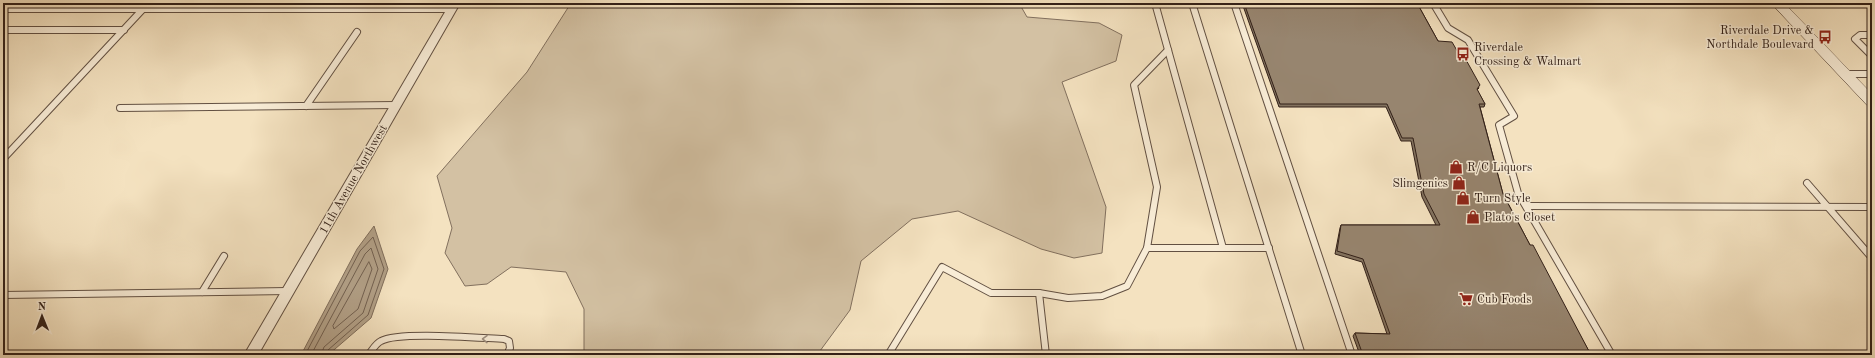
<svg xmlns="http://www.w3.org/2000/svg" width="1875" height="358" viewBox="0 0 1875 358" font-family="'Old Standard TT',serif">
  <rect width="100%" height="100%" fill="#f4e2c0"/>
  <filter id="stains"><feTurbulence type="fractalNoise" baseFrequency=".005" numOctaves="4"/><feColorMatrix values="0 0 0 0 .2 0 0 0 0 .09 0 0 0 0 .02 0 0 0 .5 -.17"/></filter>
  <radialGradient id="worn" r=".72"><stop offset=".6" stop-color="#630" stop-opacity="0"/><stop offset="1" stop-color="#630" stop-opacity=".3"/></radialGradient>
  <polygon fill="#d3c1a3" stroke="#82705e" points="571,3 1019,3 1027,17 1099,23 1122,35 1116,61 1062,82 1106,207 1102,253 1074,258 1041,249 958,211 912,219 861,261 850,310 817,355 584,355 584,309 566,272 511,267 487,284 465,286 445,253 452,228 437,176 527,72"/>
  <polygon fill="#b2a087" stroke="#7f6d5b" points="374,226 388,269 371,318 328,355 301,355 357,249"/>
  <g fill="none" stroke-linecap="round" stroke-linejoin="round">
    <g stroke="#726050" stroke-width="1">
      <polygon points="369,262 372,269 358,309 334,329 333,326"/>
      <polyline points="305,355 360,251 373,237 384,269 368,315 328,350 326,355"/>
      <polyline points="311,355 365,254 371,248 378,269 363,313 324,347 321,355"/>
    </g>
    <g stroke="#625042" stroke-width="8">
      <g id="service">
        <polyline points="1155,3 1223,248 1269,248"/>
        <polyline points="1192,3 1302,355"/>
        <polyline points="1234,3 1352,355"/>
        <polyline points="1433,3 1448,28 1468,40 1514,116 1499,125 1518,193 1612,355"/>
        <polyline points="3,30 124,30"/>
        <polyline points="1872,35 1860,35 1855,39 1872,56"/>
        <polyline points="1168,50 1134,85 1157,187 1147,248 1223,248"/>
        <polyline points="1846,74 1872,74"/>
        <polyline points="306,106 357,32"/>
        <polyline points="120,108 396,105"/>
        <polyline points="3,159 143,9"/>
        <polyline points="1807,183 1872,258"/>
        <polyline points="1527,206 1872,207"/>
        <polyline points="202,292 224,256"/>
        <polyline points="1039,293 1046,355"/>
        <polyline points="3,295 288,291"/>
        <path d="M368,355C372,351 375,344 381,341C398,331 480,338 504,339L509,341L510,348L507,355"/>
        <polyline points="888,355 942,267 991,293 1039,293 1068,298 1102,296 1127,286 1147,248"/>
      </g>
    </g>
    <g stroke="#625042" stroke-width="2">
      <polygon id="minor" points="450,3 458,3 459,5 258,355 244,355 445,12 3,12 3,6 448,6"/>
    </g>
    <g stroke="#625042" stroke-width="1">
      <g id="tertiary">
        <polygon points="1771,3 1784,3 1872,94 1872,107 1867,105"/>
        <polygon points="1856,3 1872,3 1872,8 1858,6"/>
      </g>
    </g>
    <use href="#service" stroke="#f8ecd6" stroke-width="6"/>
    <use href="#minor" fill="#f8ecd6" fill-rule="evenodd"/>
    <use href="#tertiary" fill="#f8ecd6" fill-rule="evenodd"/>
  </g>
  <polygon fill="#82725f" stroke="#322018" points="1242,3 1417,3 1438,41 1459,54 1479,88 1477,90 1485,104 1484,107 1480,107 1503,194 1530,245 1591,355 1360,355 1353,336 1355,333 1387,334 1362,262 1335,254 1340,228 1341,225 1436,225 1422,197 1411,141 1401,141 1386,107 1279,107"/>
  <polygon fill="#97856f" stroke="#322018" points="1244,3 1417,3 1438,41 1452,42 1459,54 1465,58 1480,85 1477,89 1485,104 1479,104 1503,194 1530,245 1533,245 1591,355 1363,355 1355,333 1390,334 1363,259 1337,251 1341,225 1440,225 1424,194 1413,138 1402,138 1387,104 1280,104"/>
  <defs><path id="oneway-chevron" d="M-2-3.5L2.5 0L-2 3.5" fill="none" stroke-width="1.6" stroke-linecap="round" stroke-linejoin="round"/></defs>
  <use stroke="#9f9080" href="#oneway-chevron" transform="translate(485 339) rotate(-179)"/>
  <defs>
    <g id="bus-bare" transform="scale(1.08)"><path d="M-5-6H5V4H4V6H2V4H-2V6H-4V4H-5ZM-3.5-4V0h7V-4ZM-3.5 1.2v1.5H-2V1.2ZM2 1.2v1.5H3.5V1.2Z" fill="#8f2418" stroke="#f8ecd6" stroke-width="2.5" paint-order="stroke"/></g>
    <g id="shop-bare" transform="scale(1.08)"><path d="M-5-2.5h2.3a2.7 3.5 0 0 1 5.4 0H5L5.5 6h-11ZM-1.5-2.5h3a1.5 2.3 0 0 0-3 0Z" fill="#8f2418" stroke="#f8ecd6" stroke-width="2.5" paint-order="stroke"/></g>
    <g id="supermarket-bare" transform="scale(1.08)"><path d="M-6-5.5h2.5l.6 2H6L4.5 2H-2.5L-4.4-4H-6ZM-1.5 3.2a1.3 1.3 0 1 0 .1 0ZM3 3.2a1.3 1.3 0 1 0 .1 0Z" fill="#8f2418" stroke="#f8ecd6" stroke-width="2.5" paint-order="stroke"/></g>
  </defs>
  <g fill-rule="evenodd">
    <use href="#bus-bare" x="1825" y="37"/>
    <use href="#bus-bare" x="1463" y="54"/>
    <use href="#shop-bare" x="1456" y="167"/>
    <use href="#shop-bare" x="1459" y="183"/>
    <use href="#shop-bare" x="1463" y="198"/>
    <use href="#shop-bare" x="1473" y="217"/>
    <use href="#supermarket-bare" x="1466" y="299"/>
  </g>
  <g text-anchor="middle" stroke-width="3" stroke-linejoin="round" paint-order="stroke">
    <g font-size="12" fill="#322018" stroke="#f8ecd6" text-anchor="start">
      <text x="1814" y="34" text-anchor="end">Riverdale Drive &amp;<tspan x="1814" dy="14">Northdale Boulevard</tspan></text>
      <text x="1474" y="51">Riverdale<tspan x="1474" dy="14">Crossing &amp; Walmart</tspan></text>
      <text x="1467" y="171">R/C Liquors</text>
      <text x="1448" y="187" text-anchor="end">Slimgenics</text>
      <text x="1474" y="202">Turn Style</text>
      <text x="1484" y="221">Plato's Closet</text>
      <text x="1477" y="303">Cub Foods</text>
    </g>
    <g font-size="12" fill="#322018" stroke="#f8ecd6">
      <text transform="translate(353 179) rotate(-60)" y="4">11th Avenue Northwest</text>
    </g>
  </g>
  <rect width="1875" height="358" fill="none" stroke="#f4e2c0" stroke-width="16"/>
  <rect x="4" y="4" width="1867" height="350" fill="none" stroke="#322018" stroke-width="2"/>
  <rect x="8" y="8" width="1859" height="342" fill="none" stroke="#322018"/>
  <g transform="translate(42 316) rotate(359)" stroke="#f8ecd6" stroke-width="3" paint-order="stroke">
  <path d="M0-3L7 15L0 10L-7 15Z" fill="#322018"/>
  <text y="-6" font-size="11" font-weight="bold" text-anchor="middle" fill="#322018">N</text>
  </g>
  <rect width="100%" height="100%" filter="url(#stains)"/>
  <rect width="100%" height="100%" fill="url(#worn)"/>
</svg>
